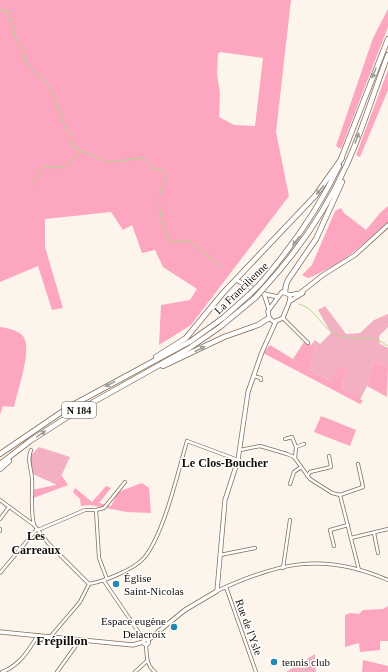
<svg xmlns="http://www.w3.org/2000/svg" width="388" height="672" viewBox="0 0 388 672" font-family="'Times New Roman',serif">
  <rect width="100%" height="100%" fill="#fdf4eb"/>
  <g fill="#f3b0c3">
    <polygon points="325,306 346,334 360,333 374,320 388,314 388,327 379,336 380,344 388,348 388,367 373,361 367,386 360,400 342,388 347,370 332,382 309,369 316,347 311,345 315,340 320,344 331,333 318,310"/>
    <polygon points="39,447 70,457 57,485 33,474 30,456"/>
    <polygon points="315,654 316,672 286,672"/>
  </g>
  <g fill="#fca6c0" fill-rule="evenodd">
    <path d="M0,0H291L276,132L289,196L191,325L159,345L161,305L190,300L197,289L163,267L155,250L142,253L132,225L123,230L111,212L45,219V247L63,308L52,310L38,266L0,282ZM220,52L263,58L255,126L234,125L219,117L220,93L217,74L218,54Z"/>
    <polygon points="388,9 388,27 341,149 336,146 373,38"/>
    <polygon points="388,70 388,90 360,157 356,155"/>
    <path d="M388,206V222C364,245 339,266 308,278L302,275L312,265L335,211L341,208L344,213L366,230L380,213Z"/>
    <path d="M0,327C7,328 18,330 23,336C33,349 17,392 14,407L3,406L0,415Z"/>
    <polygon points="304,342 316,347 309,369 332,382 338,366 347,370 342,388 363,401 360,404 263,353 270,345 293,359"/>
    <polygon points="373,361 388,367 387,397 367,386"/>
    <polygon points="321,416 356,430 350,446 314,432"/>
    <polygon points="61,475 68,485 31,499 32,490 56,485"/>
    <polygon points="142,483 149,488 151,513 127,512 90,505 81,506 80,499 73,492 75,488 92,502 106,486 111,488 99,503 111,506 118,492"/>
    <polygon points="388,606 388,641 380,641 380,650 360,652 359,643 345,647 345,615 350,613 359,614 363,610 383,609"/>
    <polygon points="363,660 388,666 388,672 362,672"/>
  </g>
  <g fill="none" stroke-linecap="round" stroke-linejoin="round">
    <g stroke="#b1d88f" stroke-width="1">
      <path d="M0,10L8,11L15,36L23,49L25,61L32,70L41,76L51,90L65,127L71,134L73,147L108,162L144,158L155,169H161L166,176C166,182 161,187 160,193C157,207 163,230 170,242L189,241L222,267"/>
      <polyline points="67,167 72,159 81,152"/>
      <polyline points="33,184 45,166 55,168 64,167"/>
      <path d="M299,304C313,308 317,319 327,328C332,332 336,332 340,337L377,339L388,346"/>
    </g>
    <g stroke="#816e5c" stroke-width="4">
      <g id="street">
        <polyline points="283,318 308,343"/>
        <polyline points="253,376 261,378 261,380"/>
        <polyline points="285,439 292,437 296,447"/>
        <path d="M31,450C27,459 31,468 32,478C33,494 30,508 34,525"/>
        <polyline points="240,450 260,446 287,454 294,457 310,479 332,493 340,495 359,570"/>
        <polyline points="295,458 296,447 304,444"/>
        <polyline points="307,476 310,472 331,467 329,456"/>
        <polyline points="290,484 294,472 301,467"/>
        <polyline points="340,495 363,487 358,464"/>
        <path d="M0,500L34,525L48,543L89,584C105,581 133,570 144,558C164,534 178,472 187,441L238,460"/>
        <polyline points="96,510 99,558 107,579"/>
        <polyline points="0,519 9,507"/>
        <polyline points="0,529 0,531"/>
        <polyline points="38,530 85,510 96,510 104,508 125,482"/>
        <polyline points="374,533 378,553"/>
        <polyline points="351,538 388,529"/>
        <polyline points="334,546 330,530 348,525"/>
        <polyline points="220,555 255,548"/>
        <polyline points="283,568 290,520"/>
        <polyline points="0,573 37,529"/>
        <polyline points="104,581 144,640"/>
        <polyline points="226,587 256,672"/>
        <path d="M217,591C279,562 323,552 388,580"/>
        <polyline points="51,636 80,602 89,584"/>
        <path d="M146,645C147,656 146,665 155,672"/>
        <path d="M2,672C19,666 29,650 38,635"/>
        <polyline points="57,672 80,640"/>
        <polyline points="135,672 147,661"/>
      </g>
    </g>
    <g stroke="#816e5c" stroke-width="5">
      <g id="secondary">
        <polyline points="236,280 264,294 278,297"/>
        <path d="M282,292L290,295C291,303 285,310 283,318L274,322L269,318L268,311Z"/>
        <polyline points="264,294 269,309"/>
        <polyline points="290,295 300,293 323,275 355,255 388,225"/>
        <polyline points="290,301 303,293"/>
        <polyline points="0,632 133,645 143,642"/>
        <circle cx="146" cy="642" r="2.5"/>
        <polyline points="148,640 185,610 217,591 225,500 238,460 248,392 262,352 276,321"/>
      </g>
    </g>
    <g stroke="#816e5c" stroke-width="6">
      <g id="highway">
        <polyline points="341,159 388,39"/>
        <path d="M260,284C292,247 318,210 339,166"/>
        <path d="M263,289C298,251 326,211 347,164C363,129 374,91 388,55"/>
        <polyline points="285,292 286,285 288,280 316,239 342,182"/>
        <polyline points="156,357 186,338 223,293 315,196 342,158"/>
        <polyline points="163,366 224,337 258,325 269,318"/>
        <polyline points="0,454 69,407 191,341 223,318 250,294"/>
        <polyline points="0,464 30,441 72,414 188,349 220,327 255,298"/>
        <polyline points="0,469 9,461"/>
      </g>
    </g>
    <use href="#street" stroke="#fff" stroke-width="2.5"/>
    <use href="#secondary" stroke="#fff" stroke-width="3.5"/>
    <use href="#highway" stroke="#fff" stroke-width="4.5"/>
    <g stroke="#816e5c" stroke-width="6" stroke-linecap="butt">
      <g id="highway-bridge">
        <polyline points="250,294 260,284"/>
        <polyline points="255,298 263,289"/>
      </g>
    </g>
    <use href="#highway-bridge" stroke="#fff" stroke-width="4.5"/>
  </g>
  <defs><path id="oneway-solid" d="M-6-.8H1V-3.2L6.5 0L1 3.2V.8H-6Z"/></defs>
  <g fill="#a19f9c">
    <use href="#oneway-solid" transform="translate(374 73) rotate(112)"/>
    <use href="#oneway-solid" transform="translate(357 138) rotate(-70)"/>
    <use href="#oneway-solid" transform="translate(320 190) rotate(128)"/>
    <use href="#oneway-solid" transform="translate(296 241) rotate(126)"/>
    <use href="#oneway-solid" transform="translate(200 349) rotate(-27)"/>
    <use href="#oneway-solid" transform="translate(110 384) rotate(152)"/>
    <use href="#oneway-solid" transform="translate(41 434) rotate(-34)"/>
  </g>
  <g fill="#1f89b1" stroke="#fff" stroke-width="1.5">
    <circle cx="116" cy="584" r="4"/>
    <circle cx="174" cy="627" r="4"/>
    <circle cx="274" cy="662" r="4"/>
  </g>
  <g text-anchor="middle" stroke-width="3" stroke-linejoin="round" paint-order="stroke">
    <rect fill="#fff" stroke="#5b5651" stroke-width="1" x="62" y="402" width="34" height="16" rx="3"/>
    <g font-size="10" font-weight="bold" fill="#150e07">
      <text x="79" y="414">N 184</text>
    </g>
    <g font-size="11" fill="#150e07" stroke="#fff">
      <text transform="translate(241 288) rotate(-44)" y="4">La Francilienne</text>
      <text transform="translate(249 627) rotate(70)" y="4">Rue de l'Ysle</text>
    </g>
    <g font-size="11" fill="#150e07" stroke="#fff" text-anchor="start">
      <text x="124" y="582">Église<tspan x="124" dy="13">Saint-Nicolas</tspan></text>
      <text x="166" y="625" text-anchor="end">Espace eugène<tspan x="166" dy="13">Delacroix</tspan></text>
      <text x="282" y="666">tennis club</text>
    </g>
    <g font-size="12" font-weight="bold" fill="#150e07" stroke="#fff">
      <text x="225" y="467">Le Clos-Boucher</text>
      <text x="36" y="540">Les<tspan x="36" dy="14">Carreaux</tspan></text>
    </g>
    <g font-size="13" font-weight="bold" fill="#150e07" stroke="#fff">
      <text x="62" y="645">Frépillon</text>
    </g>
  </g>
</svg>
